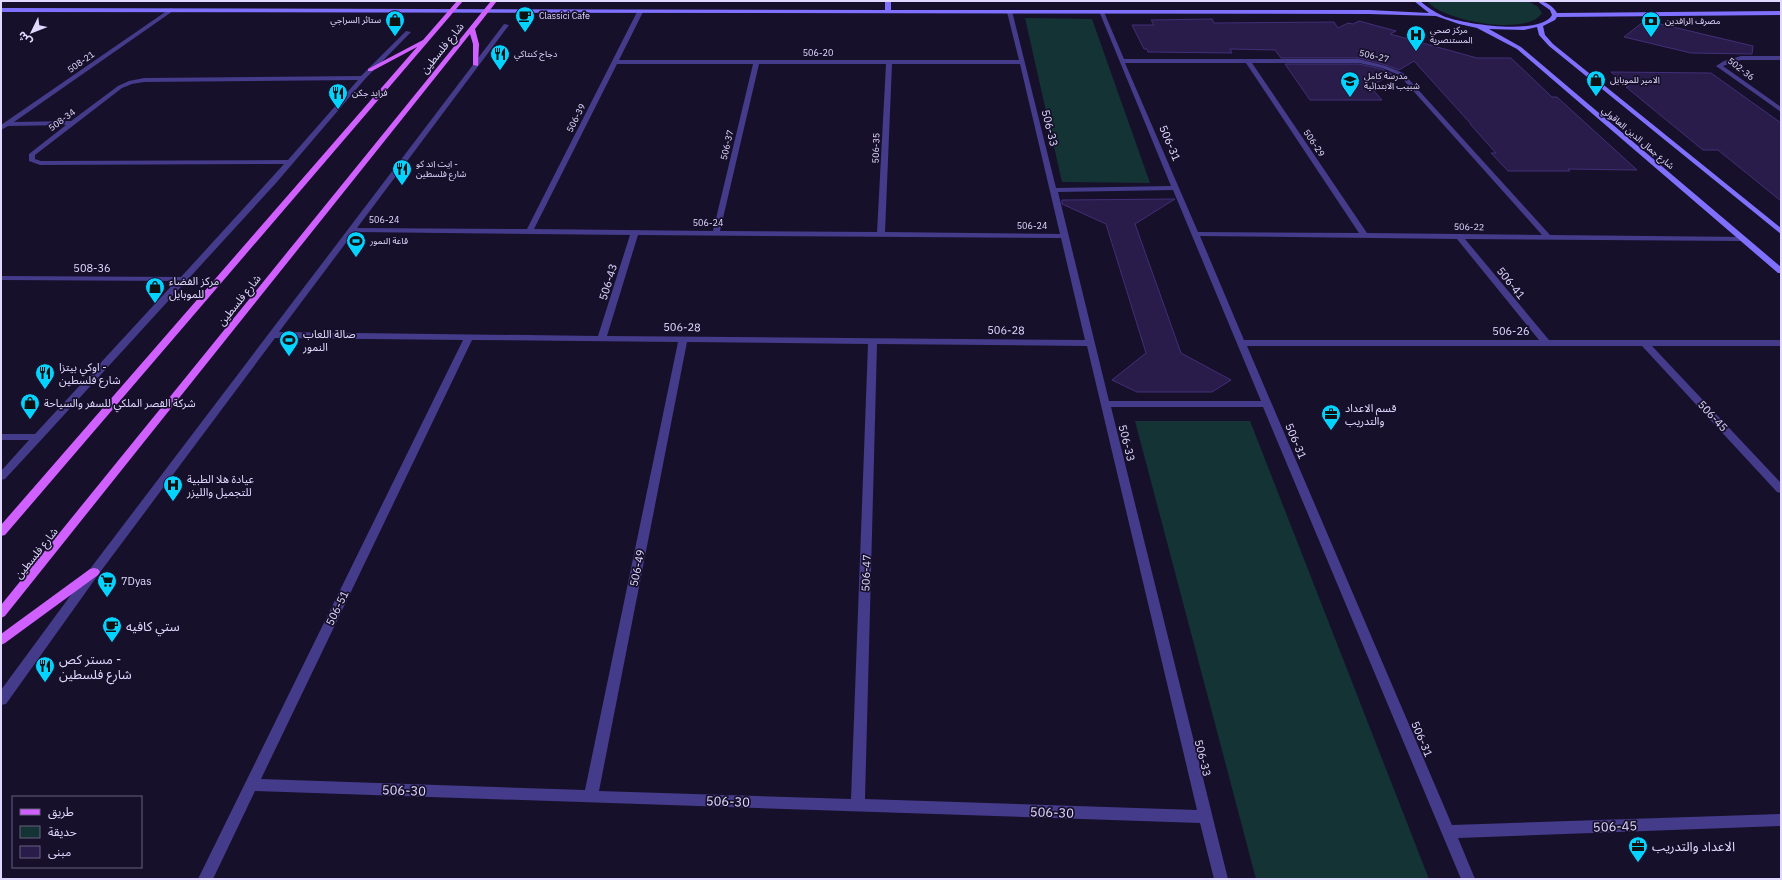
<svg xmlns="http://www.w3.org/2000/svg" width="1782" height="880" viewBox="0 0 1782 880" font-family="'IBM Plex Sans','Noto Sans Arabic',sans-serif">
  <rect width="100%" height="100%" fill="#17102a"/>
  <g fill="#133334">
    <path d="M1427,1H1528L1538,7L1542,13C1527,37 1442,21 1427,1Z"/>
    <polygon points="1025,18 1092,19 1150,183 1062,182"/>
    <polygon points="1135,421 1250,421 1429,879 1256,879"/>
  </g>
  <g fill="#291c4b" stroke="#422e78">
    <polygon points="1212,19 1214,23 1334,22 1338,28 1348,23 1353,24 1359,21 1396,31 1390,34 1477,58 1511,58 1552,97 1557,97 1637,170 1568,169 1570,171 1508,171 1491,153 1496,153 1470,124 1471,124 1414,61 1399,70 1386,65 1359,58 1281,58 1275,50 1230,49 1232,53 1148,52 1147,49 1144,49 1132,25 1154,25 1151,20"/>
    <polygon points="1643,22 1652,22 1753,46 1752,54 1691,53 1624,37"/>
    <polygon points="1285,64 1359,64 1382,69 1392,74 1378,82 1366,82 1382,100 1310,100"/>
    <polygon points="1611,72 1711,73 1781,123 1781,201 1718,150 1703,150 1626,87 1629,87"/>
    <polygon points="1175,199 1135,224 1181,353 1231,380 1212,392 1137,392 1112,380 1146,353 1106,224 1062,204 1062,200"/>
  </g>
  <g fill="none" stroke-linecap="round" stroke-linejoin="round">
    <g fill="#443b8a" fill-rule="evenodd">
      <path d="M171,8L174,10L173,11L14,122L71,121L118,86L129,81L144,78L361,76L406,31L411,32L365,79L276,183L42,439L5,479L1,480V471L29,440H1V434H35L176,281L1,280V276L181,277L284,164L40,165L29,161V154L66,125L8,126L1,130V125ZM358,80L288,160L41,161L35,159V155L122,88L132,84L144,82Z"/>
      <path d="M640,10L643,12L619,60H1019L1007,12L1012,11L1056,188L1171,186L1099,11L1104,12L1124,59H1359L1386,66L1403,73L1550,235L1746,237V241H1743L1465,239L1549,340H1781V346H1652L1781,483V493L1777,492L1642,346H1247L1452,825L1781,814V826L1458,838L1475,879H1461L1263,407H1111L1228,879H1214L1200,823L255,791L213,879H198L463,340L275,338L98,575L6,704L1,705V690L90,569L504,24L509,25L357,228L527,229L637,12ZM1125,63H1246L1359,233L1198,232ZM1252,63H1359L1382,68L1399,75L1542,235L1367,233ZM617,64H753L713,231L534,229ZM759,64H886L877,232L720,231ZM892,64H1020L1060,234L885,232ZM1173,190L1261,401H1109L1058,192ZM354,232L630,235L598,336L279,332ZM638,235L1061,238L1085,340L607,336ZM1200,236L1457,239L1539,340H1244ZM472,340L678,342L585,790L261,779ZM687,342L868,344L851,799L599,791ZM877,344L1087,346L1197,810L865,799Z"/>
      <polygon points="1741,56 1781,56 1781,60 1741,60 1723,66 1781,107 1781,112 1716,66 1724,61"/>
    </g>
    <path fill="#7f70ff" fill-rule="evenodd" d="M885,1H891V10H1369L1429,13L1414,1H1420C1427,7 1434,12 1443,16C1462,24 1541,36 1552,15L1550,10L1537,1C1546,1 1553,6 1557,13L1781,11V15L1557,17L1555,20L1543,26L1545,35L1553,44L1781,228V234L1549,46L1539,35L1537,27L1524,30L1489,29L1521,47L1781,267V273H1778L1517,49L1477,28L1459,24L1436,16L1369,14L1,12V8L885,10Z"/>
    <g fill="#d060ff" fill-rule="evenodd">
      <polygon points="457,1 463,1 5,535 1,536 1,525 417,47 372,71 368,71 368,69 423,40"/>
      <polygon points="491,1 497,1 475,29 479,44 478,66 473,65 473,44 470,34 5,616 1,618 1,605"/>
      <polygon points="94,568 98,569 100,572 98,575 5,643 1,645 1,634 90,569"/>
    </g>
  </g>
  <defs>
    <g id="cafe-pin" transform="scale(1)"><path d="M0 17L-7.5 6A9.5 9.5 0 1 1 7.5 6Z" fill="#05d3ff" stroke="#17102a"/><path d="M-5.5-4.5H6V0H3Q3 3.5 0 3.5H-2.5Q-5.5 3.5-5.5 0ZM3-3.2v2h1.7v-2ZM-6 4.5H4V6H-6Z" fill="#111"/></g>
    <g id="shop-pin" transform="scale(1)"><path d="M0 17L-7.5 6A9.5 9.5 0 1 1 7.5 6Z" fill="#05d3ff" stroke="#17102a"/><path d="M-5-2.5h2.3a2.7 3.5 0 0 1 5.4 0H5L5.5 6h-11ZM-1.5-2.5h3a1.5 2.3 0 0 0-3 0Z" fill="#111"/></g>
    <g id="bank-pin" transform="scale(1)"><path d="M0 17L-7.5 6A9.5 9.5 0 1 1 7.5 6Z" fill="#05d3ff" stroke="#17102a"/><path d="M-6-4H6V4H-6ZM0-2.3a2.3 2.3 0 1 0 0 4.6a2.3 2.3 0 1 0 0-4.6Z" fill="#111"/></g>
    <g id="hospital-pin" transform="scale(1)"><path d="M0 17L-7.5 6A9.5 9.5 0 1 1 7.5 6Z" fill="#05d3ff" stroke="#17102a"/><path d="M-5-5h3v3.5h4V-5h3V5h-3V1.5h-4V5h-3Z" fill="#111"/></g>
    <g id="restaurant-pin" transform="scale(1)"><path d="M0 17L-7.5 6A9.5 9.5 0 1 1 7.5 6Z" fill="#05d3ff" stroke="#17102a"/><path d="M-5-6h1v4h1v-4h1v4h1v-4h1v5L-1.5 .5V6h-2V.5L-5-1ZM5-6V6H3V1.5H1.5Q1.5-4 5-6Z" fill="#111"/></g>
    <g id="school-pin" transform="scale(1)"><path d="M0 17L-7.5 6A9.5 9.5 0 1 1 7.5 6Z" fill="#05d3ff" stroke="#17102a"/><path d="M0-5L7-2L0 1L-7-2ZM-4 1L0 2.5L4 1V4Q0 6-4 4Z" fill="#111"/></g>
    <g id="stadium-pin" transform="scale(1)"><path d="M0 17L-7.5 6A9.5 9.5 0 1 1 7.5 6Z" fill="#05d3ff" stroke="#17102a"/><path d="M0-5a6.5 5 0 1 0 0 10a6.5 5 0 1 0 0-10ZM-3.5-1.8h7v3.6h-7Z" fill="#111"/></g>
    <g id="office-pin" transform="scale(1)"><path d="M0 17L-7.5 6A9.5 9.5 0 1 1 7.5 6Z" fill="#05d3ff" stroke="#17102a"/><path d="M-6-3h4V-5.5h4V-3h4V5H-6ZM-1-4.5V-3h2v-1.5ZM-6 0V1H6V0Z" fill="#111"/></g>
    <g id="supermarket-pin" transform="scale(1)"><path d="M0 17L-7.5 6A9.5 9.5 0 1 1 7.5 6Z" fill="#05d3ff" stroke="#17102a"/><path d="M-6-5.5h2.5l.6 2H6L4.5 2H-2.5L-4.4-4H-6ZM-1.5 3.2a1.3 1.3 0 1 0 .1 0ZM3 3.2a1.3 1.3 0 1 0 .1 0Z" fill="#111"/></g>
  </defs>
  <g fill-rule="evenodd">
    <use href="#cafe-pin" x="525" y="16"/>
    <use href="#shop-pin" x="395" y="20"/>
    <use href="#bank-pin" x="1651" y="21"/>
    <use href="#hospital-pin" x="1416" y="35"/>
    <use href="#restaurant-pin" x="500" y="54"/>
    <use href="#shop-pin" x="1596" y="80"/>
    <use href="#school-pin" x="1350" y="81"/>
    <use href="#restaurant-pin" x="338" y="93"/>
    <use href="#restaurant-pin" x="402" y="169"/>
    <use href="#stadium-pin" x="356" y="241"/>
    <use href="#shop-pin" x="155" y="287"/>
    <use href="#stadium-pin" x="289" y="340"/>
    <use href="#restaurant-pin" x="45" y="373"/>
    <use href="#shop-pin" x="30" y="403"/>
    <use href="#office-pin" x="1331" y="414"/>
    <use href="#hospital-pin" x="173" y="485"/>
    <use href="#supermarket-pin" x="107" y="581"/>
    <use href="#cafe-pin" x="112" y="626"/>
    <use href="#restaurant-pin" x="45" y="666"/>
    <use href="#office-pin" x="1638" y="846"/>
  </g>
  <g text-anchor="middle" stroke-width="3.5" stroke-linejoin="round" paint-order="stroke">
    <g font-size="9" fill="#e1d9ff" stroke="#17102a" text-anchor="start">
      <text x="539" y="19">Classici Cafe</text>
      <text x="381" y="23" text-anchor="end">ستائر السراجي</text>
      <text x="1665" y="24">مصرف الرافدين</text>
      <text x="1430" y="33">مركز صحي<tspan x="1430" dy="10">المستنصرية</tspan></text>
      <text x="514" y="57">دجاج كنتاكي</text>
      <text x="1364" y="79">مدرسة كامل<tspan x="1364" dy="10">شبيب الابتدائية</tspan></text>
      <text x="1610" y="83">الامير للموبايل</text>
      <text x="352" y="96">فرايد جكن</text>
      <text x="416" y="167">ايت اند كو -<tspan x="416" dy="10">شارع فلسطين</tspan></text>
      <text x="370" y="244">قاعة النمور</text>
    </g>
    <g font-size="9" fill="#e1d9ff" stroke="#17102a">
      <text x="818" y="56">506-20</text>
      <text transform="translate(1374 56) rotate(13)" y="3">506-27</text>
      <text transform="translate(81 62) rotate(-35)" y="3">508-21</text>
      <text transform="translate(1741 69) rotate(38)" y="3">502-36</text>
      <text transform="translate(576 118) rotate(-63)" y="3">506-39</text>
      <text transform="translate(62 120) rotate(-37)" y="3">508-34</text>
      <text transform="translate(1638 138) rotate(40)" y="3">شارع جمال الدين العاقولي</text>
      <text transform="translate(1314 143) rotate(56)" y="3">506-29</text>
      <text transform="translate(727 145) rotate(-77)" y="3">506-37</text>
      <text transform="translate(876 148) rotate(-88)" y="3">506-35</text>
      <text x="384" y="223">506-24</text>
      <text x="708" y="226">506-24</text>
      <text x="1032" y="229">506-24</text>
      <text transform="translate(1469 227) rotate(1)" y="3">506-22</text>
    </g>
    <g font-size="11" fill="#e1d9ff" stroke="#17102a">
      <text transform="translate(442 48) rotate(-51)" y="4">شارع فلسطين</text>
      <text transform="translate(1050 128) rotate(76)" y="4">506-33</text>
      <text transform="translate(1170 143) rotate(67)" y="4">506-31</text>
      <text x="92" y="272">508-36</text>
      <text transform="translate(608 282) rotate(-73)" y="4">506-43</text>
      <text transform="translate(1511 283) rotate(51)" y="4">506-41</text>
      <text transform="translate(239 300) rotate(-51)" y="4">شارع فلسطين</text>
      <text transform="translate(682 327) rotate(1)" y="4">506-28</text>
      <text transform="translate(1006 330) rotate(1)" y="4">506-28</text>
      <text x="1511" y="335">506-26</text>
      <text transform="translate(1713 416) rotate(47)" y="4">506-45</text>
      <text transform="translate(1296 441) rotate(67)" y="4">506-31</text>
      <text transform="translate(1127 443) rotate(76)" y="4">506-33</text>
      <text transform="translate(36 553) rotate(-51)" y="4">شارع فلسطين</text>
      <text transform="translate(637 568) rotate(-79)" y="4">506-49</text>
      <text transform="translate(866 573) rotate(-88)" y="4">506-47</text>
      <text transform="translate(337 608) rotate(-64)" y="4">506-51</text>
      <text transform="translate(1422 739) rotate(67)" y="4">506-31</text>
      <text transform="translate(1203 758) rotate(76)" y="4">506-33</text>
    </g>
    <g font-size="11" fill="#e1d9ff" stroke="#17102a" text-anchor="start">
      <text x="169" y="285">مركز الفضاء<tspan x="169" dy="13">للموبايل</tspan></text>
      <text x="303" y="338">صالة اللعاب<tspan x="303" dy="13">النمور</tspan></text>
      <text x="59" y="371">اوكي بيتزا -<tspan x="59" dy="13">شارع فلسطين</tspan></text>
      <text x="44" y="407">شركة القصر الملكي للسفر والسياحة</text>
      <text x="1345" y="412">قسم الاعداد<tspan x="1345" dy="13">والتدريب</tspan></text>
      <text x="187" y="483">عيادة هلا الطبية<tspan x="187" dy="13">للتجميل والليزر</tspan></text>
      <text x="121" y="585">7Dyas</text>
    </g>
    <g font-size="13" fill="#e1d9ff" stroke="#17102a" text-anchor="start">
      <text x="126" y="631">ستي كافيه</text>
      <text x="59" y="664">مستر كص -<tspan x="59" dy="15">شارع فلسطين</tspan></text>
      <text x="1652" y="851">الاعداد والتدريب</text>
    </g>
    <g font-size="13" fill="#e1d9ff" stroke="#17102a">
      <text transform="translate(404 790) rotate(2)" y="5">506-30</text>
      <text transform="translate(728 801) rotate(2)" y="5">506-30</text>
      <text transform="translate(1052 812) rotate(2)" y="5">506-30</text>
      <text transform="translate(1615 826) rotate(-2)" y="5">506-45</text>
    </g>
  </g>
  <rect width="1782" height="880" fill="none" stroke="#e1d9ff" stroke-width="4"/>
  <rect x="12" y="796" width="130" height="72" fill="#17102a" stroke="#68607f"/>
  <rect x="20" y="809" width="20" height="6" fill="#d060ff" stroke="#68607f"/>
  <text x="48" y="816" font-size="12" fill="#e1d9ff">طريق</text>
  <rect x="20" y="826" width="20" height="12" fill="#133334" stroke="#68607f"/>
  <text x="48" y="836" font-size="12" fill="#e1d9ff">حديقة</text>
  <rect x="20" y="846" width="20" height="12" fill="#291c4b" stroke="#68607f"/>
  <text x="48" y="856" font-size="12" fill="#e1d9ff">مبنى</text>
  <g transform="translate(32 32) rotate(227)" stroke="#17102a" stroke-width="3" paint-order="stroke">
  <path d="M0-3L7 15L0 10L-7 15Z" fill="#e1d9ff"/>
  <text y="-6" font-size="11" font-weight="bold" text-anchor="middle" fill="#e1d9ff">ش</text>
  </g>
</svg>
